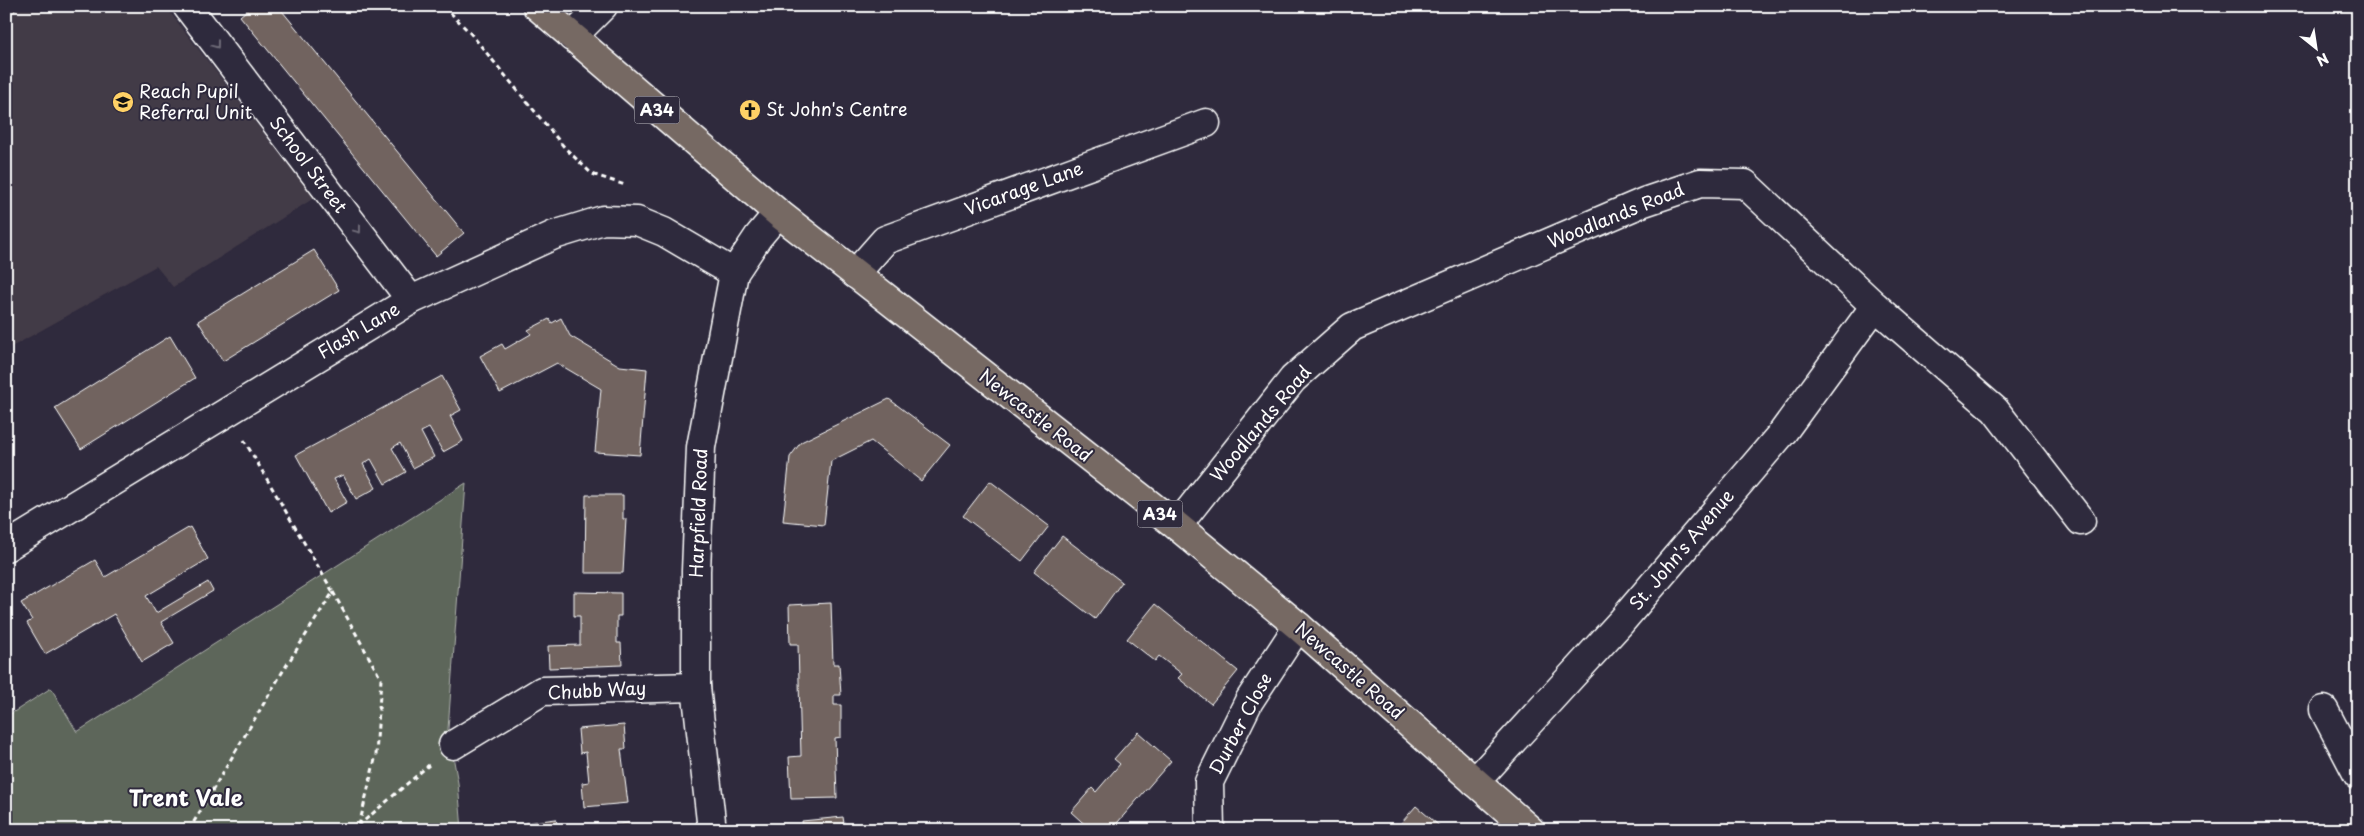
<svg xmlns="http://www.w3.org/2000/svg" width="2364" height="836" viewBox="0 0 2364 836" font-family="'Playpen Sans',sans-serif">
  <rect width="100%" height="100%" fill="#2f2a3d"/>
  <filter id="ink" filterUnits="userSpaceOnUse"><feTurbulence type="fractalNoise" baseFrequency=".02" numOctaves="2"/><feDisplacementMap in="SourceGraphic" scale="10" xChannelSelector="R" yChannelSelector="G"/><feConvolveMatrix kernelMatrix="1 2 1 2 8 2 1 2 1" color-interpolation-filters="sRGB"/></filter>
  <g filter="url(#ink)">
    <polygon fill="#433b47" points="6,6 165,6 314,198 173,287 156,266 6,350"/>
    <polygon fill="#5d665a" stroke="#aeb2ac" points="466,483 448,729 458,783 462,830 6,830 6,717 51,688 77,732"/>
    <g fill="#71645f" stroke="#fff">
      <polygon points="6,6 19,6 6,20"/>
      <polygon points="252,6 278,6 464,233 436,256 240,16"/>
      <polygon points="314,250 339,290 223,361 198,321"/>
      <polygon points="561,318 570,336 620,366 647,369 640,455 595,452 601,389 557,363 500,393 480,356 502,344 505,349 531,334 528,330 549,319 552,323"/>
      <polygon points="170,336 195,378 81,449 55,408"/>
      <polygon points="442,376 461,410 450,416 463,441 443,452 429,428 421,432 434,457 413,468 400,443 392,448 406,472 385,484 371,459 363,464 376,488 356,499 343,475 334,479 347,502 328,513 296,455"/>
      <polygon points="889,399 950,445 921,481 871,441 831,461 824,525 783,521 790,457 801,442"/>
      <polygon points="990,481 1049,526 1022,561 963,516"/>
      <polygon points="586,495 623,495 623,519 626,519 623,573 585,573"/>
      <polygon points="190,527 208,559 146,596 156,613 208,582 213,591 161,622 174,643 142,662 114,614 45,654 27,623 32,620 21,603 95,560 105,577"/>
      <polygon points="1062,536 1122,582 1095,619 1034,572"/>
      <polygon points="574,592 621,593 621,616 617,616 617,643 621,643 622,665 549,668 548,646 580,645 580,616 574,616"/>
      <polygon points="831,603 833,664 839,664 841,695 834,695 834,705 841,705 841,737 835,738 837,798 791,799 789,757 801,756 798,644 790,644 789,605"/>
      <polygon points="1155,604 1238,671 1211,704 1178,678 1182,674 1159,656 1155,661 1127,639"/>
      <polygon points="624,725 626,749 621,749 628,803 584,807 582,783 589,782 586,752 580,753 578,729"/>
      <polygon points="1138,732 1171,761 1111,830 1091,830 1071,812 1092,788 1096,792 1120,764 1114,759"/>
      <polygon points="1416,806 1444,830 1395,830"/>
      <polygon points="843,817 845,830 803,830 802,821"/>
      <polygon points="556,819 558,830 526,830 525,823"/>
      <polygon points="629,823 629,830 594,830 594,827"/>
    </g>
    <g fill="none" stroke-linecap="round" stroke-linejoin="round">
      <g stroke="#fff" stroke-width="31">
        <g id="minor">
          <polyline points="187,6 411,300"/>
          <polyline points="572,37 603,6"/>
          <polyline points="855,274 885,240 1206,123"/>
          <polyline points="1177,526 1293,379 1352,327 1644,202 1700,183 1745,184 1875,306 1995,410 2081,521"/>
          <polyline points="6,547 411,300 554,235 603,220 637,221 664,232 734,273"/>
          <polyline points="2324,710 2358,775"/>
          <polyline points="453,745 542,691 696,687"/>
          <polyline points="1475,782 1621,622 1783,432 1875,306"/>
          <polyline points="1210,830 1209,782 1249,701 1298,626"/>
        </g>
      </g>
      <g stroke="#fff" stroke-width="31">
        <polyline id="tertiary" points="712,830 696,687 696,571 701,447 734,273 758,237 778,213"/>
      </g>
      <g stroke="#fff" stroke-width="31">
        <polyline id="trunk" points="537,6 778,213 1177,526 1298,626 1530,830"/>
      </g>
      <g stroke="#fff" stroke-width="3" stroke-dasharray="5 4" stroke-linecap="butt">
        <polyline points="444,6 471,34 565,148 592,174 625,185"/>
        <polyline points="333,592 381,679 376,755 358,830"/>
        <polyline points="358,826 429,765"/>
        <polyline points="189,830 283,671 333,592 244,440"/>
      </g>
      <use href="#minor" stroke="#2f2a3d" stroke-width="28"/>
      <use href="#tertiary" stroke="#2f2a3d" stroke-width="28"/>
      <use href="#trunk" stroke="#766964" stroke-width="28"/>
    </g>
    <defs><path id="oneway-chevron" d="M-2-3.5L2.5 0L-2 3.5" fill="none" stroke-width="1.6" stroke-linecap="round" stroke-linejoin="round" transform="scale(1.25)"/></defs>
    <g stroke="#6d6a77">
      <use href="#oneway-chevron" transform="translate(216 45) rotate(53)"/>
      <use href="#oneway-chevron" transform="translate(358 230) rotate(53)"/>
    </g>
  </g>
  <defs>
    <g id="school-disc" transform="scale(1.125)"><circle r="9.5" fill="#ffd166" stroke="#2f2a3d"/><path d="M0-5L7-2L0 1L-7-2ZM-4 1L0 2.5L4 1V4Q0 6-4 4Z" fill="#111"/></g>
    <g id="church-disc" transform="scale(1.125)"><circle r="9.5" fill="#ffd166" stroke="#2f2a3d"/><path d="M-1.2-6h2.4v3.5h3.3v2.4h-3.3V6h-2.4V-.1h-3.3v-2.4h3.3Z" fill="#111"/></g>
  </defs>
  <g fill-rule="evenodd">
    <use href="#school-disc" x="123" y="102"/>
    <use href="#church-disc" x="750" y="110"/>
  </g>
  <g text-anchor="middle" stroke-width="4" stroke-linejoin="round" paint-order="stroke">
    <g fill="#2f2a3d" stroke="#c1bfc5" stroke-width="1">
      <rect x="634.5" y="96.5" width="45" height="27" rx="4"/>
      <rect x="1137.5" y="500.5" width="45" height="27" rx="4"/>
    </g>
    <g font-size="16" font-weight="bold" fill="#fff">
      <text x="657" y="116">A34</text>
      <text x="1160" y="520">A34</text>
    </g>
    <g font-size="18" fill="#fff" stroke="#2f2a3d" text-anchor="start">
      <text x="139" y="98">Reach Pupil<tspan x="139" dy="21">Referral Unit</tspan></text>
      <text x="766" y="116">St John's Centre</text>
    </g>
    <g font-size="18" fill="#fff" stroke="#2f2a3d">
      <text transform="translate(308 165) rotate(53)" y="6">School Street</text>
      <text transform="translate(1024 189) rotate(-20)" y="6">Vicarage Lane</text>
      <text transform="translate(1616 216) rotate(-22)" y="6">Woodlands Road</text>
      <text transform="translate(359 331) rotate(-31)" y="6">Flash Lane</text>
      <text transform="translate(1035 416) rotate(38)" y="6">Newcastle Road</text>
      <text transform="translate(1261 424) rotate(-50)" y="6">Woodlands Road</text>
      <text transform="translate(699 513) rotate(-88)" y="6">Harpfield Road</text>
      <text transform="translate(1682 550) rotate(-50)" y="6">St. John's Avenue</text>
      <text transform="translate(1349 671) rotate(41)" y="6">Newcastle Road</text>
      <text transform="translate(597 691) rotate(-3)" y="6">Chubb Way</text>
      <text transform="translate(1241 724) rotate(-62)" y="6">Durber Close</text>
    </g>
    <g font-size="22" font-weight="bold" fill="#fff" stroke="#2f2a3d">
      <text x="186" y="806">Trent Vale</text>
    </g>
  </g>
  <rect width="2364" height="836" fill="none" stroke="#2f2a3d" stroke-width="25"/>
  <rect x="12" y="12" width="2339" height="811" fill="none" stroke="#fff" stroke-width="2" filter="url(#ink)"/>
  <g transform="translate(2316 48) rotate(150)" stroke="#2f2a3d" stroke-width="4" paint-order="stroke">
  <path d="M0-4L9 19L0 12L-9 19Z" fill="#ffffff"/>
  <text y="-8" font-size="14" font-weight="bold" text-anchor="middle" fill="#ffffff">N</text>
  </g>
</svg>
